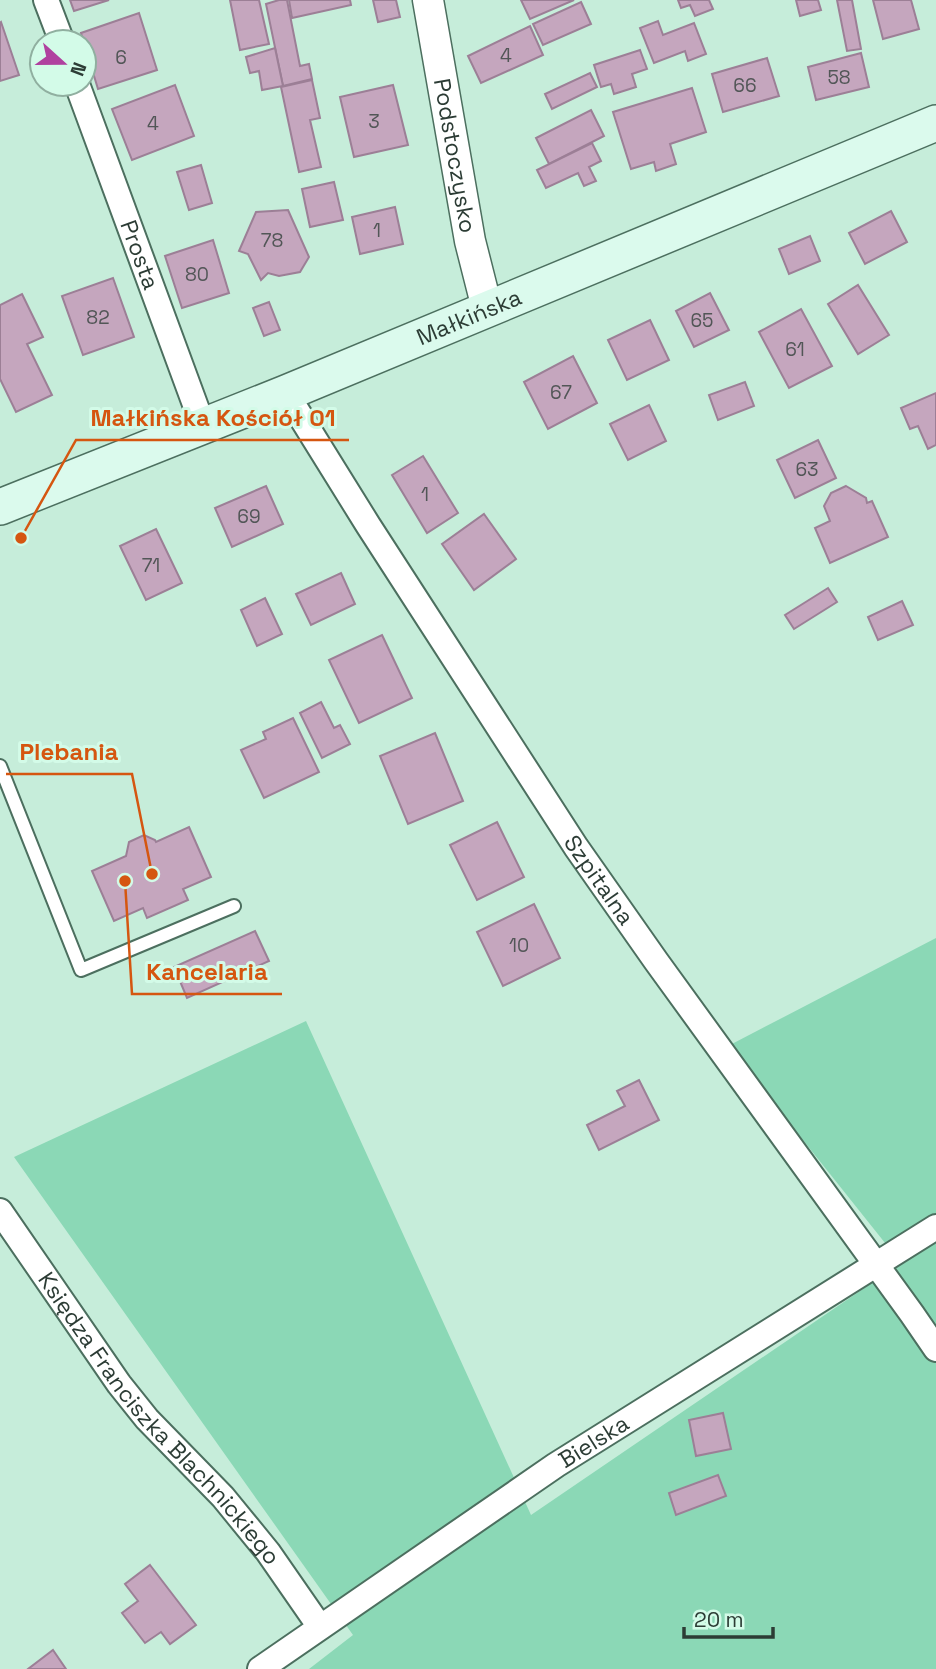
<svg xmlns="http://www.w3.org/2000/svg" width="936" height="1669" viewBox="0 0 936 1669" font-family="'Space Grotesk',sans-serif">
  <rect width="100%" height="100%" fill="#c6edda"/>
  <polygon fill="#8bd8b6" points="936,938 936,1669 309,1669 353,1635 14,1157 306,1021 531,1515 901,1263 728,1046"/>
  <g fill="#c5a6be" stroke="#9c7f96" stroke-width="2">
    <polygon points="70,0 109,0 74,11"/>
    <polygon points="230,0 259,0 269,44 240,50"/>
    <polygon points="279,0 287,0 300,66 309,64 312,79 283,86 266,4"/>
    <polygon points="289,0 350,0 351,5 292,18"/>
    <polygon points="373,0 396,0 400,17 378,22"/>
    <polygon points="521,0 574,0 530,19"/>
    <polygon points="678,0 709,0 713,9 695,16 690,5 681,8"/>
    <polygon points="796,0 818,0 821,10 800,16"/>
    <polygon points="837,0 852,0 861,49 847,51"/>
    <polygon points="873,0 911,0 919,29 883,39"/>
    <polygon points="581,2 591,24 543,45 533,24"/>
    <polygon points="139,13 157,70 98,89 81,33"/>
    <polygon points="658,21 663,35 694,23 706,54 688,61 685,51 654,63 640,28"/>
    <polygon points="1,22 19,75 0,81 0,23"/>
    <polygon points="530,26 543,55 481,83 468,56"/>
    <polygon points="275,48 283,86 262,90 259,71 250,73 246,57"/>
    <polygon points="640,50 647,69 632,74 636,87 614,94 611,84 601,87 594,65"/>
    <polygon points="861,53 869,87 816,100 808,67"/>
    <polygon points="767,58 779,96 723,112 712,74"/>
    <polygon points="590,73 597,87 552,109 545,94"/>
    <polygon points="312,80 320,118 310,120 321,167 299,172 281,87"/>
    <polygon points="175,85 194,136 132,160 112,109"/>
    <polygon points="393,85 408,145 354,157 340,97"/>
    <polygon points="692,88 706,132 670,144 676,164 656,171 654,162 631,169 613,112"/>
    <polygon points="591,110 604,136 549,164 536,138"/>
    <polygon points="592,143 601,161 589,167 596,181 584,186 578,173 546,188 537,170"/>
    <polygon points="201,165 212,203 189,210 177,172"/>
    <polygon points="334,182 343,220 310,227 302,189"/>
    <polygon points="395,207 403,244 360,254 352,217"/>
    <polygon points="288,210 309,257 300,272 279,276 268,273 261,280 248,254 239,251 256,212"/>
    <polygon points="891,211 907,242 865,264 849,233"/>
    <polygon points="810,236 820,261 789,274 779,249"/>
    <polygon points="213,240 229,293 182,308 165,256"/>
    <polygon points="113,278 134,337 83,355 62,296"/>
    <polygon points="858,285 889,335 858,354 828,304"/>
    <polygon points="710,293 729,330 694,347 676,311"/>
    <polygon points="22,294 43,337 27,344 52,395 16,412 0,379 0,305"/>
    <polygon points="269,302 280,330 264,336 253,308"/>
    <polygon points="801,309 832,366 789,388 759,332"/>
    <polygon points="650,320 669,360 627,380 608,340"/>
    <polygon points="573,356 597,403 548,429 524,382"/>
    <polygon points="745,382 754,406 718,420 709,395"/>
    <polygon points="936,393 936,445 928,449 918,426 910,429 901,408"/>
    <polygon points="649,405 666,441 628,460 610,424"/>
    <polygon points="818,440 836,478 795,498 777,460"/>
    <polygon points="423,456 458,513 427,533 392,475"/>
    <polygon points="266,486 283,524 232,547 215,508"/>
    <polygon points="846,486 866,498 867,503 872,501 888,537 830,563 815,528 830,521 824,506 831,493"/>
    <polygon points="484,514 516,559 474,590 442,544"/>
    <polygon points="156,529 182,583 146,600 120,546"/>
    <polygon points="341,573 355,604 311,625 296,594"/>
    <polygon points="828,588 837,602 794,629 785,615"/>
    <polygon points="265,598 282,634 257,646 241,610"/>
    <polygon points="902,601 913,625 878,640 868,617"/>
    <polygon points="382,635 412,698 359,723 329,660"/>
    <polygon points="321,702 334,728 340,725 350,744 322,758 300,713"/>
    <polygon points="293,718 319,772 264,798 241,750 266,739 263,732"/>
    <polygon points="435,733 463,801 408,824 380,756"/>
    <polygon points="497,822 524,877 477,900 450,845"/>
    <polygon points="189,827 211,877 183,889 188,900 147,918 143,908 114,921 92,871 126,856 129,842 144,835 155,840 156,842"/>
    <polygon points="534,904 560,958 503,986 477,932"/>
    <polygon points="255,931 269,961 187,998 174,967"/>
    <polygon points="639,1080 659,1120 599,1150 587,1125 625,1106 617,1091"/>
    <polygon points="723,1413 731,1449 696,1456 689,1420"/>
    <polygon points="718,1475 726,1496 676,1515 669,1493"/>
    <polygon points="150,1565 196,1625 170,1644 161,1632 145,1643 122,1613 138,1601 125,1584"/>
    <polygon points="53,1650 66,1669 28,1669"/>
  </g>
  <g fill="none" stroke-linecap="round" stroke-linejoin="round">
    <g stroke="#4c6f5f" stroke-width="16">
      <polyline id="service" points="0,766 81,970 234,906"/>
    </g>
    <g stroke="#4c6f5f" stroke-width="28">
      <g id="minor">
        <polyline points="46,0 62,42"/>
        <path id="s1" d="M77,84L203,426"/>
        <path id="s2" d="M286,393L368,525L576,847L656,961L912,1314L936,1349"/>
        <path id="s3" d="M0,1211L119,1384L147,1419L223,1497L268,1552L320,1627"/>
        <path id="s4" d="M260,1669L556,1465L936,1227"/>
      </g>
    </g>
    <g stroke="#4c6f5f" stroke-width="33">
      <g id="tertiary">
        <path id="s5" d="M428,0L470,241L487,308"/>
      </g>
    </g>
    <g stroke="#4c6f5f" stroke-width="38">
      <g id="secondary">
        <path id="s6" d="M0,507L286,393L936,123"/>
      </g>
    </g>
    <use href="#service" stroke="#fff" stroke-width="12"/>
    <use href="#minor" stroke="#fff" stroke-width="24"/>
    <use href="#tertiary" stroke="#fff" stroke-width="30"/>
    <use href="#secondary" stroke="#dbfaed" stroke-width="35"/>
  </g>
  <g text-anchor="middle" stroke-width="6" stroke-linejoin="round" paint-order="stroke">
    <g font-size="19" fill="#525657">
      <text x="506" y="62">4</text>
      <text x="121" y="64">6</text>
      <text x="839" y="84">58</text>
      <text x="745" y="92">66</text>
      <text x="374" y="128">3</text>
      <text x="153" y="130">4</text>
      <text x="377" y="237">1</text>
      <text x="272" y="247">78</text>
      <text x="197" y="281">80</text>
      <text x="98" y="324">82</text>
      <text x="702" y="327">65</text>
      <text x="795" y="356">61</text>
      <text x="561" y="399">67</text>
      <text x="807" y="476">63</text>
      <text x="425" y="501">1</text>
      <text x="249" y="523">69</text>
      <text x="151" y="572">71</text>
      <text x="519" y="952">10</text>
    </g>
    <g font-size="23" fill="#2c3c35" stroke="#d3fbe8">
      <text dy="8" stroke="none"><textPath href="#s5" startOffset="158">Podstoczysko</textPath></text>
      <text dy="8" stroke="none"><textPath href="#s1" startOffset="182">Prosta</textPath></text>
      <text dy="8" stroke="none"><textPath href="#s6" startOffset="506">Małkińska</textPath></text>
      <text dy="8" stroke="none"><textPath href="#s2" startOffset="579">Szpitalna</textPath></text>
      <text dy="8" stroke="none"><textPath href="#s3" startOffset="262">Księdza Franciszka Blachnickiego</textPath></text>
      <text dy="8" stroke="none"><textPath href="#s4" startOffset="404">Bielska</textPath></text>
    </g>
  </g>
  <path fill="none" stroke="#d55610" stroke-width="2.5" d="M21 538L76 440H349M152 874L132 774H6M125 881L132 994H282"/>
  <g fill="#d55610" stroke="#d3fbe8" stroke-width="2.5">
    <circle cx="21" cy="538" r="7"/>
    <circle cx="152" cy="874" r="7"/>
    <circle cx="125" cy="881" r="7"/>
  </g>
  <g font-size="24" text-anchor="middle" font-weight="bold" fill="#d55610" stroke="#d3fbe8" stroke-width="6" stroke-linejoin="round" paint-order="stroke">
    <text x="213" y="426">Małkińska Kościół 01</text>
    <text x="69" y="760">Plebania</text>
    <text x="207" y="980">Kancelaria</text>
  </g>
  <g transform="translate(63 63) rotate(111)"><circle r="33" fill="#d3fbe8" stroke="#90afa0" stroke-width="2"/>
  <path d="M0-5L12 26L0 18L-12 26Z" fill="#b0419f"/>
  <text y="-10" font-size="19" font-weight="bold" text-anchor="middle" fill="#2c3c35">N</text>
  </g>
  <path d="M684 1627v10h89v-10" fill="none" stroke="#2c3c35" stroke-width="3.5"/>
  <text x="694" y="1627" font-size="21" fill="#2c3c35" stroke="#d3fbe8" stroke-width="5" paint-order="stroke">20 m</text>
</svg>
